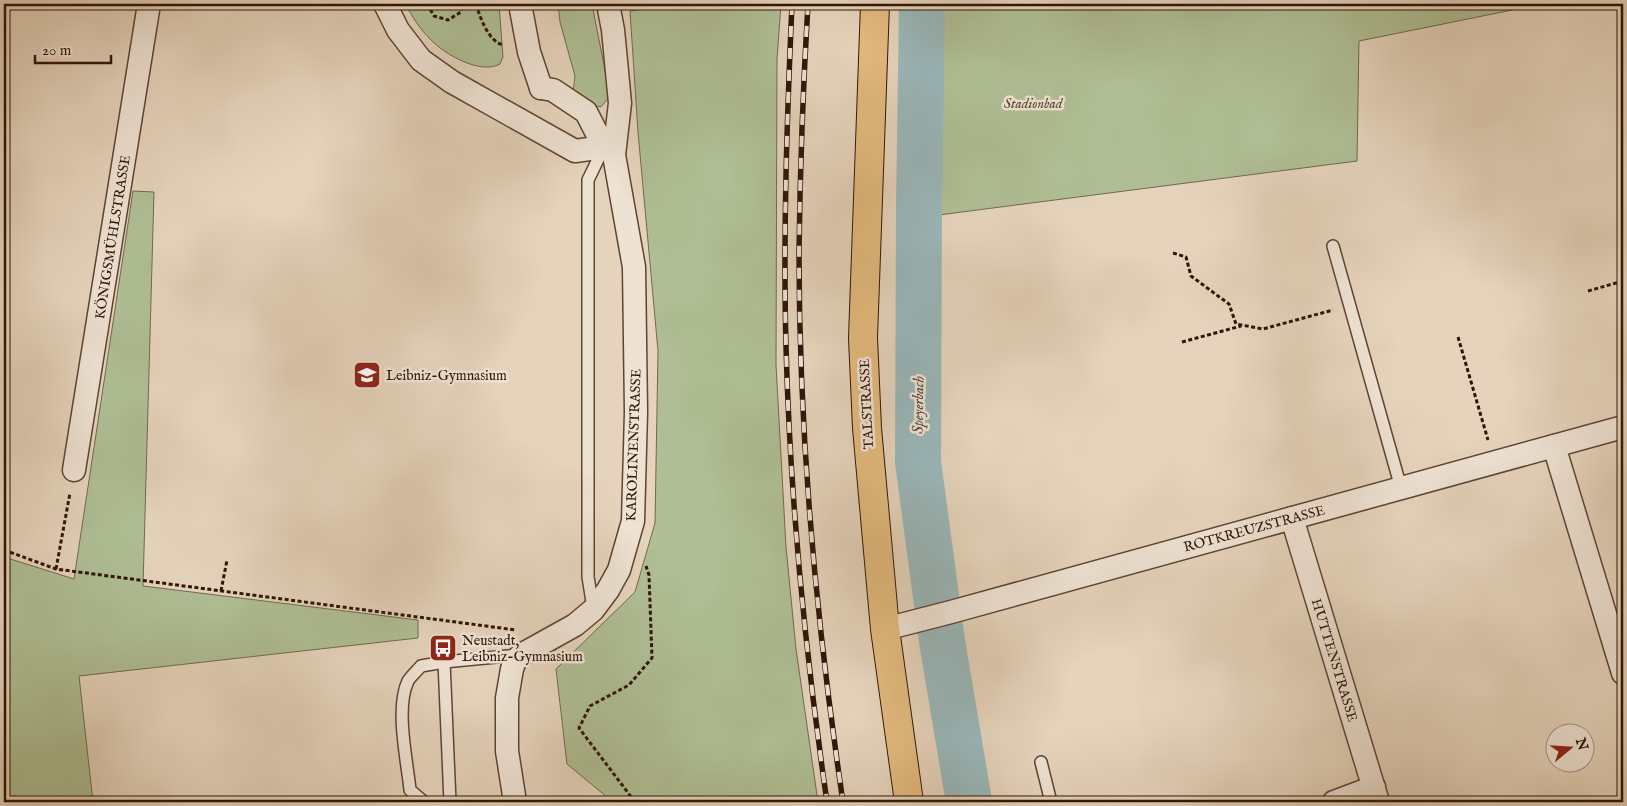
<svg xmlns="http://www.w3.org/2000/svg" width="1627" height="806" viewBox="0 0 1627 806" font-family="'IM FELL English',serif">
  <rect width="100%" height="100%" fill="#e5d3bb"/>
  <filter id="stains"><feTurbulence type="fractalNoise" baseFrequency=".004" numOctaves="4"/><feColorMatrix values="0 0 0 0 .2 0 0 0 0 .09 0 0 0 0 .02 0 0 0 .5 -.17"/></filter>
  <radialGradient id="worn" r=".72"><stop offset=".6" stop-color="#630" stop-opacity="0"/><stop offset="1" stop-color="#630" stop-opacity=".3"/></radialGradient>
  <g fill="#afbe94" stroke="#706a4e">
    <path d="M406,4H499L503,57L500,64C480,75 444,54 430,39C421,30 411,16 406,4Z"/>
    <polygon points="558,4 592,4 610,96 601,107 587,104 573,92 575,76 560,22"/>
    <polygon points="678,4 781,4 777,59 776,365 786,547 796,649 818,802 613,802 567,764 556,669 635,592 655,523 658,351 638,132 630,11"/>
    <polygon points="934,4 1542,4 1359,41 1357,161 931,216"/>
    <polygon points="133,191 154,192 143,586 418,620 418,638 79,676 93,802 4,802 4,557 74,579"/>
  </g>
  <g fill="none" stroke-linecap="round" stroke-linejoin="round">
    <polyline stroke="#99b6b9" stroke-width="46" points="922,4 919,206 918,462 942,641 969,802"/>
    <g stroke="#5d4434" stroke-width="14">
      <g id="lane">
        <polyline points="1333,246 1401,488"/>
        <polyline points="593,608 588,577 588,180 604,147"/>
        <polyline points="444,662 450,802"/>
        <polyline points="1041,762 1051,802"/>
        <path d="M424,802L410,790C407,760 395,708 408,681C411,676 417,671 421,666L444,662L519,655"/>
      </g>
    </g>
    <g stroke="#5d4434" stroke-width="25">
      <g id="street">
        <polyline points="385,4 398,30 421,60 452,82 575,151 604,147"/>
        <polyline points="520,4 529,52 541,88"/>
        <polyline points="541,88 553,90 586,112 604,147 614,155"/>
        <polyline points="1554,446 1623,673"/>
        <polyline points="74,470 149,4"/>
        <polyline points="1292,518 1378,802"/>
        <polyline points="885,629 951,612 1623,427"/>
        <polyline points="515,802 507,751 507,698 512,669 515,661 521,655 575,625 593,610 608,590 619,570 633,521 636,412 634,267 614,155 620,103 613,30 608,4"/>
        <polyline points="1334,802 1374,787"/>
      </g>
    </g>
    <g stroke="#301507" stroke-width="30">
      <polyline id="primary" points="875,4 863,338 867,428 885,629 909,802"/>
    </g>
    <g stroke="#301507" stroke-width="3" stroke-dasharray="4 2.5" stroke-linecap="butt">
      <polyline points="427,4 434,16 448,20 461,12 463,4"/>
      <path d="M476,4C480,17 488,41 503,45"/>
      <polyline points="1173,253 1186,257 1191,276 1229,304 1236,324 1263,329 1333,310"/>
      <polyline points="1588,291 1623,281"/>
      <polyline points="1458,337 1488,440"/>
      <polyline points="1182,342 1241,326"/>
      <polyline points="4,550 56,569 516,630"/>
      <polyline points="56,569 70,493"/>
      <polyline points="221,591 227,560"/>
      <polyline points="635,802 579,728 590,706 629,685 652,658 649,575 646,566"/>
    </g>
    <use href="#lane" stroke="#eee2d3" stroke-width="11"/>
    <use href="#street" stroke="#eee2d3" stroke-width="22"/>
    <use href="#primary" stroke="#e2ba7e" stroke-width="28"/>
    <g stroke="#301507" stroke-width="5.5">
      <g id="rail">
        <path d="M792,4C787,118 783,232 786,346C790,499 805,651 827,802"/>
        <path d="M808,4C803,87 800,170 799,253C799,437 816,621 843,802"/>
      </g>
    </g>
    <use href="#rail" stroke="#eee2d3" stroke-width="4" stroke-dasharray="11" stroke-linecap="butt"/>
  </g>
  <defs>
    <g id="school-square" transform="scale(1.4375)"><rect x="-9" y="-9" width="18" height="18" rx="4" fill="#8f2418" stroke="#eee2d3"/><path d="M0-5L7-2L0 1L-7-2ZM-4 1L0 2.5L4 1V4Q0 6-4 4Z" fill="#fff"/></g>
    <g id="bus-square" transform="scale(1.4375)"><rect x="-9" y="-9" width="18" height="18" rx="4" fill="#8f2418" stroke="#eee2d3"/><path d="M-5-6H5V4H4V6H2V4H-2V6H-4V4H-5ZM-3.5-4V0h7V-4ZM-3.5 1.2v1.5H-2V1.2ZM2 1.2v1.5H3.5V1.2Z" fill="#fff"/></g>
  </defs>
  <g fill-rule="evenodd">
    <use href="#school-square" x="367" y="375"/>
    <use href="#bus-square" x="443" y="648"/>
  </g>
  <g text-anchor="middle" stroke-width="5" stroke-linejoin="round" paint-order="stroke">
    <g font-size="14" font-style="italic" fill="#564831" stroke="#eee2d3">
      <text x="1033" y="108">Stadionbad</text>
    </g>
    <g font-size="14" fill="#301507" stroke="#eee2d3">
      <text transform="translate(112 237) rotate(-81)" y="5">KÖNIGSMÜHLSTRASSE</text>
      <text transform="translate(866 404) rotate(-93)" y="5">TALSTRASSE</text>
      <text transform="translate(633 445) rotate(-88)" y="5">KAROLINENSTRASSE</text>
      <text transform="translate(1254 528) rotate(-15)" y="5">ROTKREUZSTRASSE</text>
      <text transform="translate(1335 660) rotate(73)" y="5">HUTTENSTRASSE</text>
    </g>
    <g font-size="14" fill="#301507" stroke="#eee2d3" text-anchor="start">
      <text x="386" y="380">Leibniz-Gymnasium</text>
      <text x="462" y="645">Neustadt,<tspan x="462" dy="16">Leibniz-Gymnasium</tspan></text>
    </g>
    <g font-size="15" font-style="italic" fill="#50453c" stroke="#eee2d3">
      <text transform="translate(918 405) rotate(-89)" y="5">Speyerbach</text>
    </g>
  </g>
  <rect width="1627" height="806" fill="none" stroke="#e5d3bb" stroke-width="20"/>
  <rect x="5" y="5" width="1617" height="796" fill="none" stroke="#301507" stroke-width="2.5"/>
  <rect x="10" y="10" width="1607" height="786" fill="none" stroke="#301507"/>
  <g transform="translate(1570 748) rotate(72)"><circle r="24" fill="#eee2d3" stroke="#a29081"/>
  <path d="M0-4L9 19L0 12L-9 19Z" fill="#8f2418"/>
  <text y="-8" font-size="14" font-weight="bold" text-anchor="middle" fill="#301507">N</text>
  </g>
  <path d="M35 55v8h76v-8" fill="none" stroke="#301507" stroke-width="2.5"/>
  <text x="42" y="55" font-size="15" fill="#301507" stroke="#eee2d3" stroke-width="4" paint-order="stroke">20 m</text>
  <rect width="100%" height="100%" filter="url(#stains)"/>
  <rect width="100%" height="100%" fill="url(#worn)"/>
</svg>
